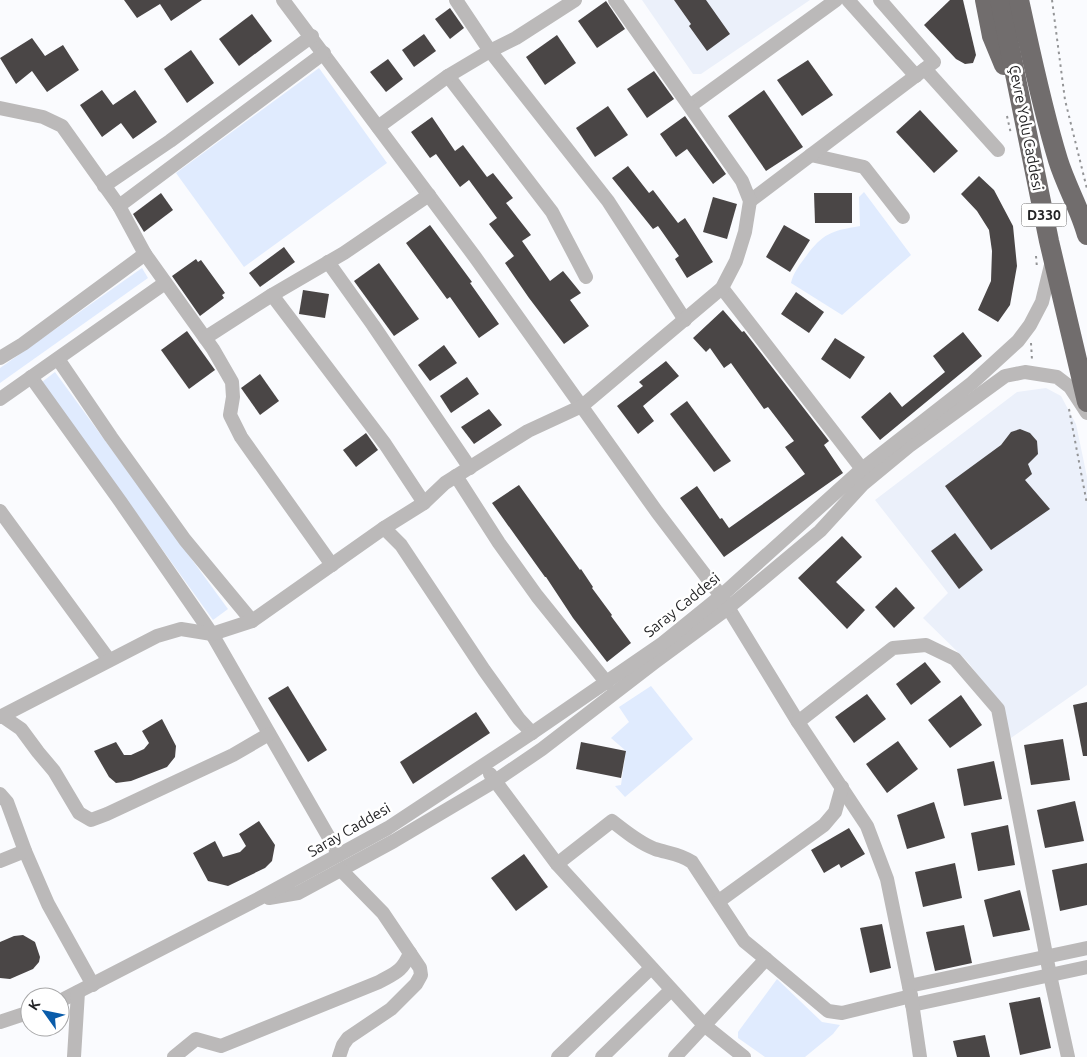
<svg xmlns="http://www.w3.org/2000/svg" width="1087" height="1057" viewBox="0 0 1087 1057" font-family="Ubuntu,sans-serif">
  <rect width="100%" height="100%" fill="#fafbfe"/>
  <g fill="#ebf0fa">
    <polygon points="642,0 810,0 701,74 693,74"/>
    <polygon points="1046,388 1061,396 1076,424 1087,477 1087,685 1011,738 1005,717 992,695 968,662 923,618 948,593 875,500 1017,392"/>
  </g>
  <g fill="#e0ebfe">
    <polygon points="319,68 387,163 244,267 176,173"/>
    <path d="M864,192L911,255L842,315L791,283C793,274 798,267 804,259C822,234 830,231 860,226L859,197Z"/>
    <polygon points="142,268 148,278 0,383 0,368"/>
    <polygon points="55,372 228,609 213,620 42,382"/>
    <polygon points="651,686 693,739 625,797 615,786 621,785 626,751 611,738 629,722 619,707"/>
    <polygon points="777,979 822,1022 840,1025 833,1034 805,1057 765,1057 738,1038 738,1032"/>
  </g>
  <g fill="#4a4646">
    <polygon points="124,0 202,0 171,21 160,4 137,18"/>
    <polygon points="674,0 706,0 730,34 707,51 689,26 691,24"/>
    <polygon points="950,0 963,0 976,55 973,63 965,64 956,59 924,25"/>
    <polygon points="606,1 625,29 597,48 578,21"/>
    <polygon points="450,8 464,28 450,39 435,19"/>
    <polygon points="252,14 272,41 239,66 219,39"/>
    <polygon points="424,34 436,51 414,67 402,50"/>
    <polygon points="557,35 576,63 545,85 526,57"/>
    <polygon points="32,38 45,56 63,45 79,70 47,92 32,71 16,84 0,58"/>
    <polygon points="191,50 214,83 187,103 164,69"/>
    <polygon points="388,59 403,79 386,92 370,72"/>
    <polygon points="808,60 833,95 802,116 777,80"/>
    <polygon points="654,71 674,99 647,118 627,89"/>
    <polygon points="102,90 113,105 135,90 157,122 133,139 121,123 102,137 80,105"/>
    <polygon points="764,90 803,147 766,171 728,116"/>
    <polygon points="608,106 628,135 595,157 576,128"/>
    <polygon points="920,110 958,151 934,173 896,132"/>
    <polygon points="685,116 726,174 713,184 687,149 676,157 660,134"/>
    <polygon points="432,117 455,151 463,145 487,177 493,173 513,198 506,203 531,235 522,241 550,281 563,271 581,293 570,300 589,326 564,344 529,298 505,263 514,256 489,224 497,218 469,180 460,187 436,154 430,158 411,132"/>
    <polygon points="628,166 649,193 653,190 678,223 685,218 713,262 687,278 675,259 679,256 658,226 653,229 612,178"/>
    <polygon points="979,176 994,190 1013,226 1017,266 1010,305 998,322 978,310 991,281 992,251 989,230 977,211 961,194"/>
    <polygon points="161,193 173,210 144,232 133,214"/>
    <polygon points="814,193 852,193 852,223 815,223"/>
    <polygon points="713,197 737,204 727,239 703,232"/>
    <polygon points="430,225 472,282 470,283 499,324 479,338 450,297 447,299 406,243"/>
    <polygon points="784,225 810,240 790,272 766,257"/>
    <polygon points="284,247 295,262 260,287 249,273"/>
    <polygon points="196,259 198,262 201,260 225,293 222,295 224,298 200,316 172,276"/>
    <polygon points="379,263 419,319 394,336 354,281"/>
    <polygon points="303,290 329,294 325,318 299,314"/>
    <polygon points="796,292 824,312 809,333 781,314"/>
    <polygon points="723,310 742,332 744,331 826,437 829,441 824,445 843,473 724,557 680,498 697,486 720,519 722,518 729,528 805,474 785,447 794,441 768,407 764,409 731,363 724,368 710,348 706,352 693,338"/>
    <polygon points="187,331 215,370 189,389 161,350"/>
    <polygon points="963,332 982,356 880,440 861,417 890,392 902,407 945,372 933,356"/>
    <polygon points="835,338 865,357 850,379 821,359"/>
    <polygon points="444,345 457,363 430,381 418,365"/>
    <polygon points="666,361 679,376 643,406 654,421 638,434 617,406 643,386 639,382"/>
    <polygon points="260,374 279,401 260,415 241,388"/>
    <polygon points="467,377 479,394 451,413 440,396"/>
    <polygon points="687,401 731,461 714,472 670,414"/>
    <polygon points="489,409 502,425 474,444 461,427"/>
    <polygon points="1020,429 1030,433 1037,441 1038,454 1028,464 1032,474 1025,480 1050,509 991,550 945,486 1001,445 1011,432"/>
    <polygon points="366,433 378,450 356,467 343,450"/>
    <polygon points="519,485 580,570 581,569 593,587 592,588 612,615 611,616 631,643 607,662 573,618 546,577 545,577 492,503"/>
    <polygon points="955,533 983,570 959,589 931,551"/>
    <polygon points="842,536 862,557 836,582 865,610 847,629 798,578"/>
    <polygon points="896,587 915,608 894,628 875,607"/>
    <polygon points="925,662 941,682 911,705 896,684"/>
    <polygon points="288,686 327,750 308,762 268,698"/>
    <polygon points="867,694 886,719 854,743 835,717"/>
    <polygon points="961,695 982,725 950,748 928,720"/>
    <polygon points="1087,702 1087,756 1083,756 1073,705"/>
    <polygon points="476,712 490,733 413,784 400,762"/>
    <polygon points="162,719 176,746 175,757 167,767 131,781 116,783 109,777 94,751 116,742 124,755 131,755 144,749 149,743 142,731"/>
    <polygon points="1063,739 1070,780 1031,785 1024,745"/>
    <polygon points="898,741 918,769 887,793 866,764"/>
    <polygon points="581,742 626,751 621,778 576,769"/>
    <polygon points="994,761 1002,799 964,806 957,769"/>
    <polygon points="1075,801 1084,841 1045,848 1037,810"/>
    <polygon points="934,802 945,838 907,849 897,815"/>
    <polygon points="259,821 275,845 272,861 265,868 228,886 208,881 193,853 215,841 223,857 240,852 246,846 239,834"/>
    <polygon points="1008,825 1015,865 978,871 971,833"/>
    <polygon points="849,828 865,854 841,868 839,864 824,873 811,850"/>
    <polygon points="524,854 548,887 516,911 491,878"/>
    <polygon points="955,863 962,898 923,907 915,872"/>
    <polygon points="1087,863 1087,905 1060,911 1052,870"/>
    <polygon points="1020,890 1030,930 993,937 984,900"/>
    <polygon points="882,924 891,968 870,973 860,928"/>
    <polygon points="964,925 972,963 935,971 926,932"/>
    <polygon points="23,935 35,942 40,957 39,962 33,969 10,979 0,978 0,942 14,936"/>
    <polygon points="1040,997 1051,1048 1020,1055 1009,1003"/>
    <polygon points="985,1035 990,1057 957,1057 953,1041"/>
  </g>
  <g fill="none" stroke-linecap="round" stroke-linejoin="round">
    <g stroke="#939496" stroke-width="2" stroke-dasharray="2.5 4" stroke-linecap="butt">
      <polyline points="1052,0 1065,100 1087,189"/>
      <polyline points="1007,116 1011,134"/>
      <polyline points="1036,256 1037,268"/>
      <polyline points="1031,343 1032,360"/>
      <polyline points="1069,409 1087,504"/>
    </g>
    <g stroke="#bbb9b9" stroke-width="14">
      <polyline points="283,0 475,257 657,512 721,596 798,722 867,826 887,879 911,996"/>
      <polyline points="575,0 516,38 490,51 608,201 685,320"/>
      <polyline points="848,0 916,76"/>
      <polyline points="925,69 998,150"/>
      <polyline points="448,76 552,212 586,277"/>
      <polyline points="690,106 836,0"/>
      <polyline points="0,108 43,117 62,126 119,206 145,254 213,349 232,382 233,397 230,415 241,437 332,565"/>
      <polyline points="378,127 448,76 490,51 456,0"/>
      <polyline points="811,155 864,167 903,217"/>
      <polyline points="104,186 170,141 312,36"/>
      <polyline points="750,201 934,62 880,0"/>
      <polyline points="119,206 324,53"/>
      <polyline points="328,262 373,325 470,468"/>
      <polyline points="722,288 862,469"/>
      <polyline points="272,295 385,444 424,503"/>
      <polyline points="205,338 272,295 344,253 429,195"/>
      <polyline points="0,358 23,344 145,254"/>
      <polyline points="58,359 111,437 185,540 252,621"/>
      <polyline points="31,377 120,501 212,634 339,855"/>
      <polyline points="0,399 165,283"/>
      <polyline points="456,476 499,543 537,596 607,683"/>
      <polyline points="0,511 109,660"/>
      <polyline points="384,528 401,545 484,670 519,719 532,733"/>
      <polyline points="2,716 21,729 38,752 54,771 79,813 91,820 107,814 233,755 269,734"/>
      <polyline points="0,717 157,636 181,629 212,634 252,621 384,528 424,503 445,483 528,431 582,406 722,288 736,261 745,232 750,201 742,181 615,0"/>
      <polyline points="798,722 893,648 926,645 955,659 998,709 1050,975 1068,1057"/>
      <polyline points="490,774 557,864 704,1025 744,1057"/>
      <polyline points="0,794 7,802 25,851 48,904 93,985"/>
      <polyline points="0,861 25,851"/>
      <path d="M557,864L612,821C625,831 639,843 655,849C668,853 681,854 692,862L744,941L766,959"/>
      <polyline points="269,898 298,893 394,841 495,781 542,749 655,662 728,608 820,531 863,484 909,446 1005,376 1025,372 1057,377 1070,387 1087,413"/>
      <polyline points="719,901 824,825 835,812 842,787"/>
      <polyline points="909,986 1087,948"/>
      <polyline points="60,1001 258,899 388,828 532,733 663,643 721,596 862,469 972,383 1018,341 1030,325 1042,302 1052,261"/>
      <polyline points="912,1005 1087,967"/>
      <polyline points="0,1022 30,1012"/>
      <polyline points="74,1057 78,992"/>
      <path d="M174,1057L196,1039L221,1046L379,982C395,973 402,972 410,953"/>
      <polyline points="339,1057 343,1045 348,1038 391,1009 416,984 421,975 420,968 383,913 341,870"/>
      <polyline points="558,1057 651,968"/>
      <polyline points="602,1057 671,990"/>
      <polyline points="675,1057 766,959 828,1011 842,1013 911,996 920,1057"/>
    </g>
    <g stroke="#716d6d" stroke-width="20">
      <polyline points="985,0 992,36 1004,65"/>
      <polyline points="1000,0 1049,241 1087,402"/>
      <path d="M1019,0C1031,54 1042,108 1058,160C1066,186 1080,209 1087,235"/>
    </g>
  </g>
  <g text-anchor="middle" stroke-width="5" stroke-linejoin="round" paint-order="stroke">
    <rect fill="#fff" stroke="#656566" stroke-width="1" x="1021.5" y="203.5" width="45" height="23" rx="4"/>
    <g font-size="14" font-weight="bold" fill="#232325">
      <text x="1044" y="220">D330</text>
    </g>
    <g font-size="15" fill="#232325" stroke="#fff">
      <text transform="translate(1026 128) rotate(79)" y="5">Çevre Yolu Caddesi</text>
      <text transform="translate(682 605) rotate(-39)" y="5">Saray Caddesi</text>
      <text transform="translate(349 830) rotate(-30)" y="5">Saray Caddesi</text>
    </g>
  </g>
  <g transform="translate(45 1012) rotate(303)"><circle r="24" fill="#ffffff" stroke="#a7a7a8"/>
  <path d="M0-4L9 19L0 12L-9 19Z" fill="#0a5caa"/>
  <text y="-8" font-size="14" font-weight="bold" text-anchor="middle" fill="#232325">K</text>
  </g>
</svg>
